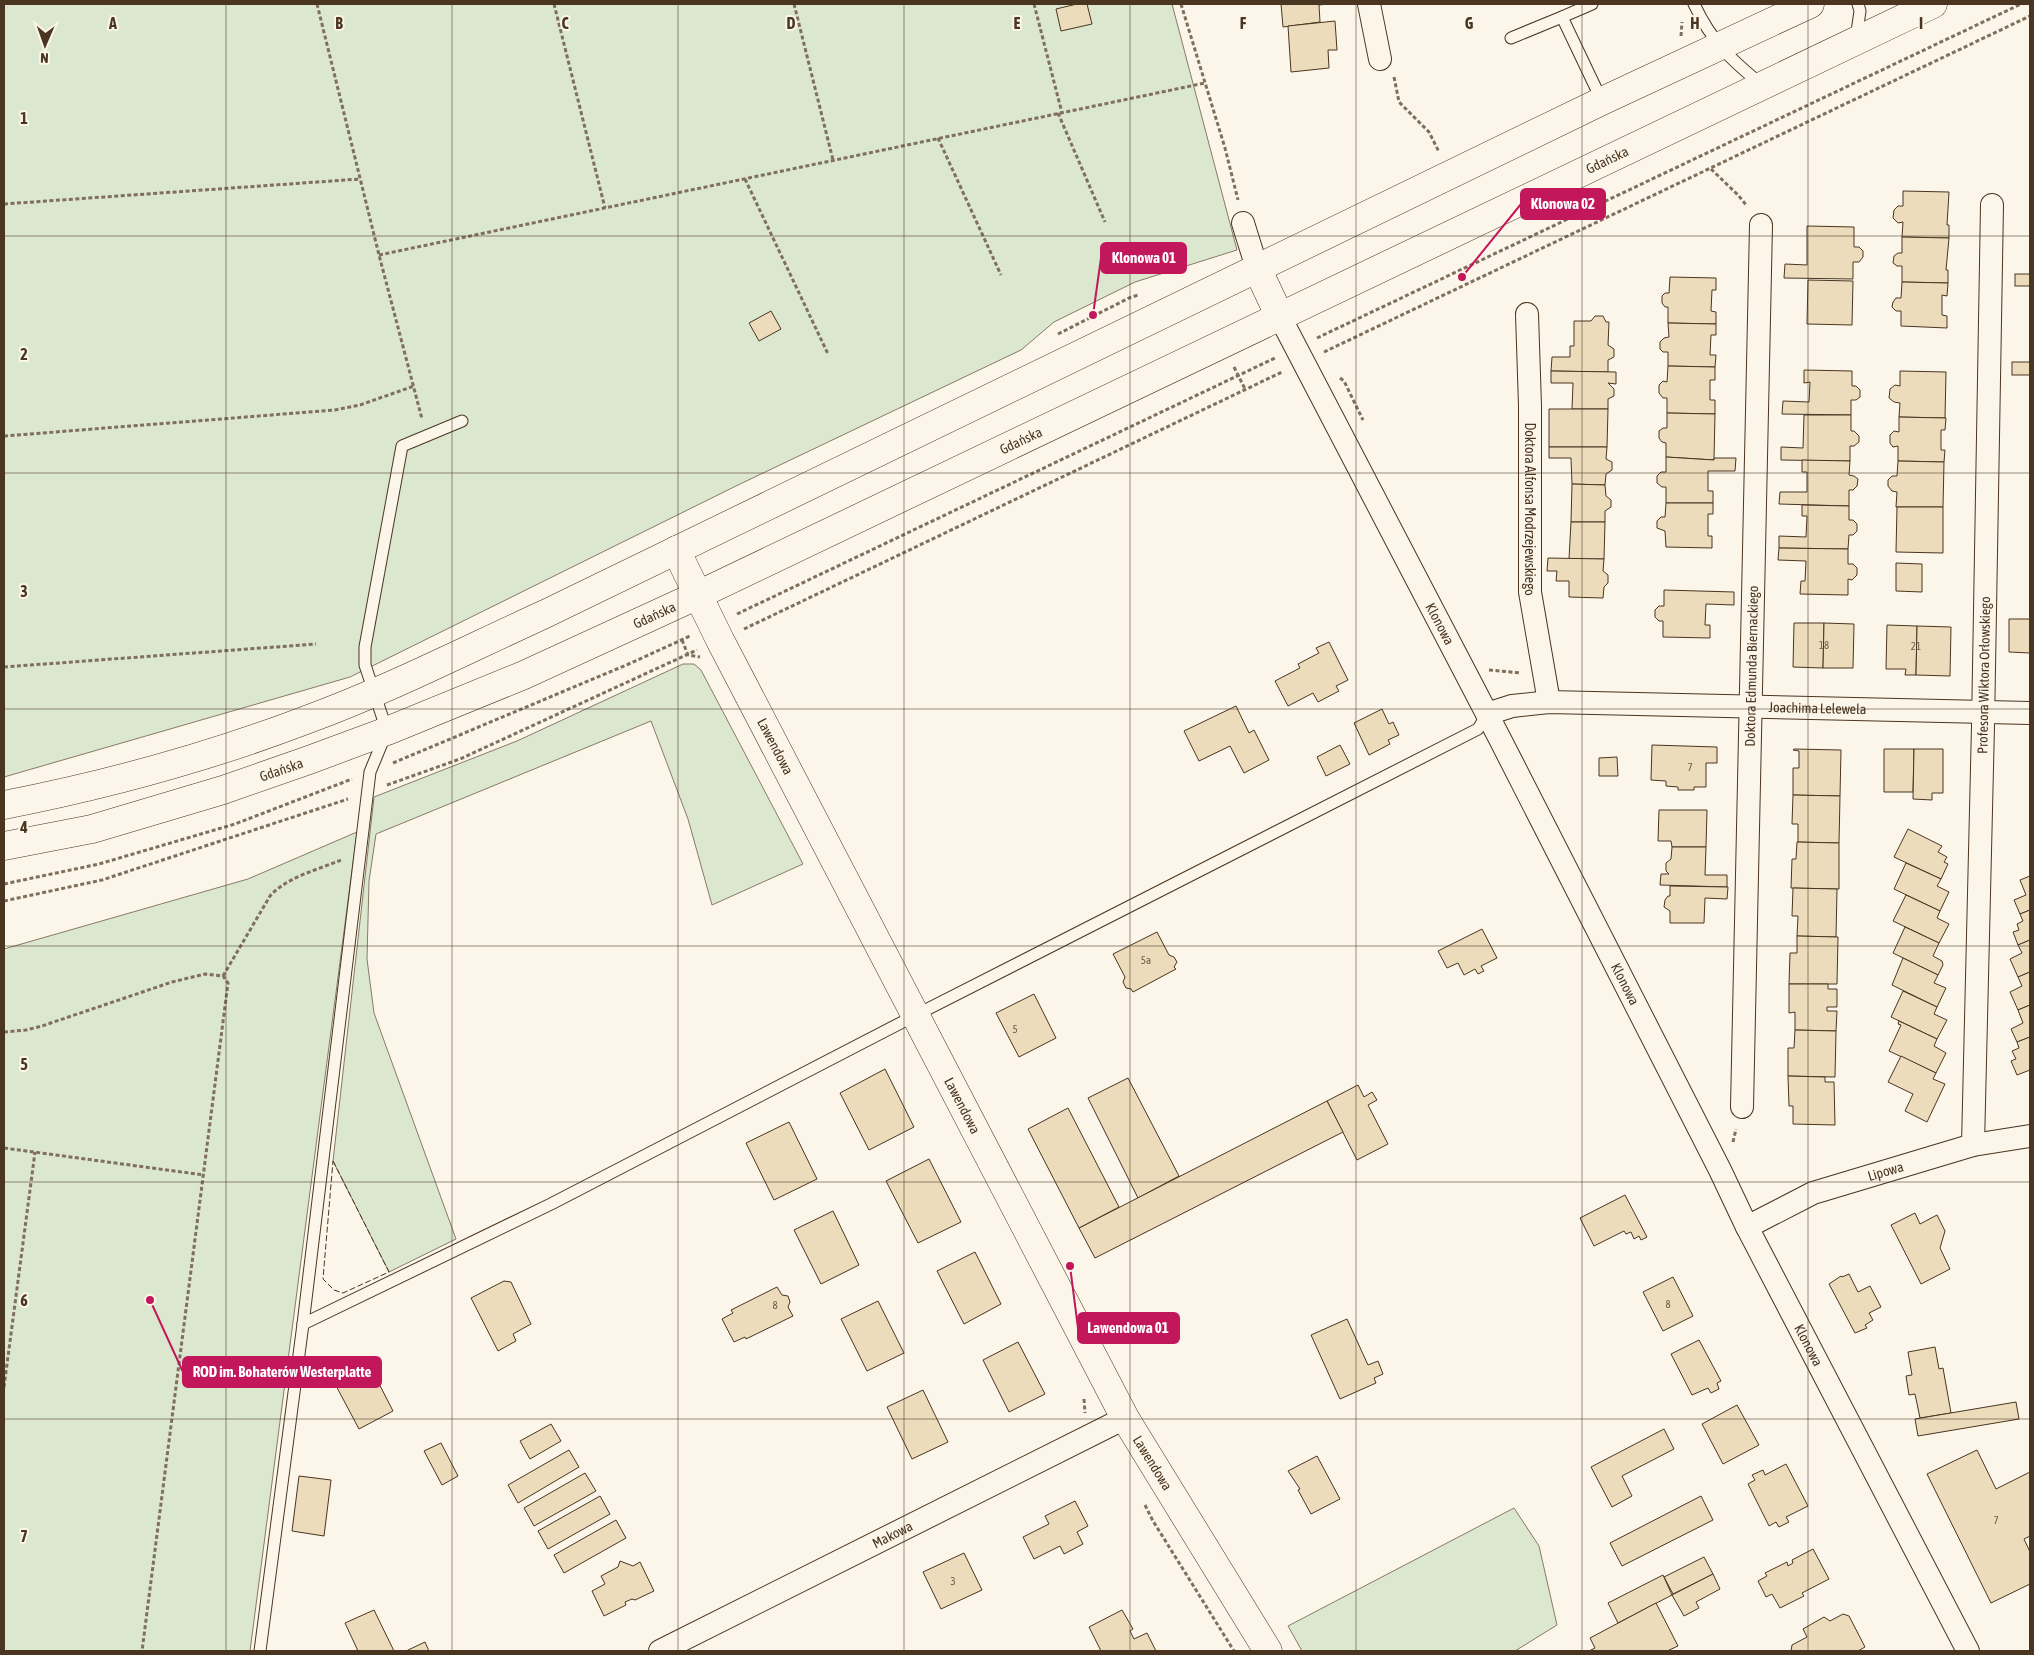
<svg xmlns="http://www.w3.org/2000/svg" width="2034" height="1655" viewBox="0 0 2034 1655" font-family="'Asap Condensed',sans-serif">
  <rect width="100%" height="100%" fill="#fbf6e9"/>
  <g fill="#dce7d0" stroke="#887966">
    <polygon points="4,4 1172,4 1237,250 1135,282 1054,322 1021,350 738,485 350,677 4,777"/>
    <polygon points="683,664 694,664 701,670 803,864 712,905 688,819 651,721 376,834 369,881 367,959 374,1013 456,1239 389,1272 333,1161 374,797 517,741"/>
    <polygon points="357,832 250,1651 4,1651 4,949 248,879"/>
    <polygon points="1514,1508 1539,1546 1557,1625 1515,1651 1302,1651 1288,1626"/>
  </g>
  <g fill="#ecdcbc" stroke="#4a3520">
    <polygon points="1077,4 1087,4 1092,24 1061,31 1056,9"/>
    <polygon points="1281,4 1328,4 1319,5 1320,22 1283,27"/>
    <polygon points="1335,21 1337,50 1328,50 1329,68 1291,72 1288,26"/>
    <polygon points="1903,191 1949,192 1947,225 1949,225 1949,238 1902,237 1903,222 1898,223 1893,218 1894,210 1898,206 1903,206"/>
    <polygon points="1807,226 1854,227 1854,247 1859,247 1863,251 1863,257 1859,262 1853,262 1853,279 1784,278 1785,264 1807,265"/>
    <polygon points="1902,237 1949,238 1946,270 1948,270 1948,283 1902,282 1902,266 1897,266 1893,263 1894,256 1898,253 1902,253"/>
    <rect x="2015" y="274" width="15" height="12"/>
    <polygon points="1670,277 1716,278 1716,290 1712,290 1711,311 1716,312 1716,324 1668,323 1668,307 1665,307 1662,303 1662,296 1665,293 1669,293"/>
    <polygon points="1808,280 1853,281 1852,325 1807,324"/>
    <polygon points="1902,282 1948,283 1947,296 1942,295 1942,315 1947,316 1947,328 1901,326 1901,311 1896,311 1892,307 1893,302 1896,298 1901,298"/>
    <polygon points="771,311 781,329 759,341 749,323"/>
    <polygon points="1595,316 1603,316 1606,322 1609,322 1608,345 1614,349 1614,357 1608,360 1608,372 1551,371 1552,357 1570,357 1570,346 1574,346 1574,321 1591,321"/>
    <polygon points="1668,323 1716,324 1716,335 1711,335 1710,355 1716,355 1715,367 1668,366 1668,352 1663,352 1660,349 1660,342 1664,338 1669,337"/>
    <rect x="2012" y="362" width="18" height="13"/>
    <polygon points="1668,366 1715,367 1715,380 1710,380 1710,400 1715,400 1715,414 1667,413 1667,398 1663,398 1659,393 1659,385 1663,381 1667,382"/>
    <polygon points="1804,370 1852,371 1852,386 1856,386 1860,390 1860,397 1856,400 1851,400 1851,415 1782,414 1783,401 1809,402 1810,382 1804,383"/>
    <polygon points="1551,371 1616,372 1616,384 1608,383 1614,389 1614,396 1608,399 1608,409 1572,409 1573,383 1551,383"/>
    <polygon points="1900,371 1946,372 1945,418 1899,417 1900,403 1894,402 1889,398 1890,389 1895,385 1900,386"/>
    <polygon points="1549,409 1608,409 1607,447 1549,447"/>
    <polygon points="1667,413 1715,414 1714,460 1666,457 1666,443 1662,442 1659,438 1659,431 1663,428 1667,428"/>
    <polygon points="1804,415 1851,415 1851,431 1854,431 1859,436 1859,442 1854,446 1850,446 1850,461 1781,460 1781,447 1803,448"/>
    <polygon points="1899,417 1946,418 1945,430 1941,430 1941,450 1945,450 1944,462 1898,461 1898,446 1893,447 1890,443 1890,435 1894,431 1899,432"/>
    <polygon points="1549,447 1607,447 1606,459 1612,462 1612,470 1606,474 1605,485 1572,484 1571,458 1549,458"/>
    <polygon points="1666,457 1714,460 1714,458 1736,458 1735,471 1708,471 1708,491 1713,491 1713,503 1666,503 1666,487 1662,487 1657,483 1657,476 1661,472 1666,472"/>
    <polygon points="1802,460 1850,461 1849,475 1854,476 1858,479 1857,486 1853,490 1849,490 1849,506 1779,504 1780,492 1807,492 1807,472 1802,472"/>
    <polygon points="1898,461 1944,462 1943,507 1896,507 1897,492 1892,491 1888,486 1888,480 1892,476 1897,476"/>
    <polygon points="1572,484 1605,485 1606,496 1611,500 1611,507 1605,511 1605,522 1571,522"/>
    <polygon points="1666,503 1713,503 1713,514 1708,514 1708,536 1712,536 1712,548 1666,547 1665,531 1657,528 1657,521 1661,517 1665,517"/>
    <polygon points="1802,505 1849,506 1849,520 1853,520 1857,524 1857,531 1853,535 1849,535 1848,549 1779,548 1779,536 1806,537 1807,516 1802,516"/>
    <polygon points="1897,507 1943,507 1943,553 1896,552"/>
    <polygon points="1571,522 1605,522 1604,559 1569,559"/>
    <polygon points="1779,548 1848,549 1848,564 1853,564 1857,568 1857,575 1852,580 1848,579 1848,595 1800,594 1801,581 1805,581 1806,561 1778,560"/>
    <polygon points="1548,558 1604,559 1603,571 1608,575 1608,583 1604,587 1603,598 1569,597 1569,581 1556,581 1557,571 1547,571"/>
    <polygon points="1896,563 1922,564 1922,592 1896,591"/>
    <polygon points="1664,590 1734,592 1734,605 1706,604 1705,625 1710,625 1710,638 1663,637 1663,621 1659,621 1655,617 1655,610 1659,606 1664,606"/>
    <polygon points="2009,619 2030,619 2030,653 2009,652"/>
    <polygon points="1794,623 1824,623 1823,668 1793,667"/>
    <polygon points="1824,623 1854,624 1853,668 1823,668"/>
    <polygon points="1887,625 1917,626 1916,675 1905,675 1906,669 1886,669"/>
    <polygon points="1917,626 1951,627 1950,676 1916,675"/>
    <polygon points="1329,642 1348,680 1336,686 1339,691 1318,702 1313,693 1288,706 1275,681 1300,668 1298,664 1319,653 1316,648"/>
    <polygon points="1236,706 1249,733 1254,730 1269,760 1244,773 1230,746 1199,761 1184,731"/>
    <polygon points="1382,709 1389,724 1393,722 1399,735 1388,740 1390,744 1369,755 1354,723"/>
    <polygon points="1340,745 1350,764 1326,776 1317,757"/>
    <polygon points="1652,745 1717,747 1717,763 1706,763 1706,787 1694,787 1694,790 1678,790 1678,787 1666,786 1666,781 1651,780"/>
    <polygon points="1794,749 1841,750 1840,796 1793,795 1793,768 1799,768 1799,751 1793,750"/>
    <polygon points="1884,749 1914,749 1913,792 1884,792"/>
    <polygon points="1914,749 1943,749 1943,793 1932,793 1932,800 1913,799"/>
    <polygon points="1617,757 1618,776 1599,776 1599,758"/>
    <polygon points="1793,795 1840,796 1839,843 1798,842 1798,824 1792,824"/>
    <polygon points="1659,810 1707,810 1706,847 1672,847 1671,841 1658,841"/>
    <polygon points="1908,829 1942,846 1938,852 1947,857 1944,862 1948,864 1941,879 1894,857"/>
    <polygon points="1797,842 1839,843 1839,889 1791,888 1792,859 1796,859"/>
    <polygon points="1672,847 1706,847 1705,875 1727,875 1727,887 1660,885 1661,874 1669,874 1666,871 1666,863 1671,859"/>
    <polygon points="1906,863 1941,879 1937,886 1949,892 1940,911 1894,889"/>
    <polygon points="2030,876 2030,910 2020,914 2014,900 2026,895 2020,880"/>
    <polygon points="1670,886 1728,887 1727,899 1705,898 1704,923 1670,923 1670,911 1664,907 1665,900 1668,896 1670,896"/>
    <polygon points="1793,888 1837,889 1836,937 1797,936 1798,916 1792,916"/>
    <polygon points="1906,895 1940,911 1937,918 1949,924 1939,943 1893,921"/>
    <polygon points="2030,910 2030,940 2018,945 2013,932 2019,930 2017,924 2023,921 2020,914"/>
    <polygon points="1905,927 1939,943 1933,956 1942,961 1943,965 1938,975 1893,953"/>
    <polygon points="1482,929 1497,958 1481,966 1484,971 1478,974 1475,969 1464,975 1458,963 1447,968 1438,951"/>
    <polygon points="1157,932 1169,955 1174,957 1177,962 1174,967 1176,969 1133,992 1131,989 1126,988 1123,982 1125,977 1113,954"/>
    <polygon points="1797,936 1838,937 1837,984 1789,984 1790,953 1797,953"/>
    <polygon points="2030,940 2030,972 2018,977 2010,959 2022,953 2018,945"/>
    <polygon points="1903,958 1938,975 1934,983 1946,988 1937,1007 1892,985"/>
    <polygon points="2030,972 2030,1005 2018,1010 2010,992 2022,986 2018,977"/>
    <polygon points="1789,984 1828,984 1828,989 1837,989 1837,1007 1827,1007 1827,1011 1837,1011 1836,1031 1795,1030 1795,1012 1789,1013"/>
    <polygon points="1903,991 1937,1007 1934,1014 1947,1020 1937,1039 1891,1017"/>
    <polygon points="1034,994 1056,1038 1019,1057 996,1013"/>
    <polygon points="2030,1005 2030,1037 2017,1042 2011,1029 2023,1023 2018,1010"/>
    <polygon points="1899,1021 1937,1039 1934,1046 1946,1053 1936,1073 1889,1051 1901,1025 1898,1024"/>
    <polygon points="1795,1030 1836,1031 1835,1077 1788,1076 1788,1048 1794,1048"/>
    <polygon points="2030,1037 2030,1070 2017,1075 2011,1061 2016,1059 2012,1051 2019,1048 2017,1042"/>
    <polygon points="1901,1056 1936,1073 1933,1079 1945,1084 1927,1122 1905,1111 1913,1094 1888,1082"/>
    <polygon points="885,1069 914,1127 869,1150 840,1093"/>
    <polygon points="1788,1076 1825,1077 1825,1082 1834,1082 1835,1125 1793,1124 1793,1106 1789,1106"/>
    <polygon points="1128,1078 1179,1176 1138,1198 1088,1098"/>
    <polygon points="1358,1085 1364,1097 1372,1092 1377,1100 1368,1105 1388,1144 1357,1160 1327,1101"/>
    <polygon points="1327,1101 1343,1132 1095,1258 1079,1228"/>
    <polygon points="1068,1108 1119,1207 1079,1228 1028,1129"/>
    <polygon points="789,1122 817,1179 774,1200 746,1143"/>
    <polygon points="929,1159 961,1222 918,1243 886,1181"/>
    <polygon points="1625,1195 1647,1237 1641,1240 1639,1236 1634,1239 1631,1232 1626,1234 1624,1231 1594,1246 1580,1218"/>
    <polygon points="833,1211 859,1265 821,1284 794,1230"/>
    <polygon points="1915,1213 1920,1224 1937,1215 1945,1231 1940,1248 1950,1269 1921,1284 1891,1225"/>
    <polygon points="975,1252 1001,1304 964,1324 937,1271"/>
    <polygon points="1849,1274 1858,1292 1870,1286 1881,1307 1869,1313 1873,1320 1865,1325 1867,1328 1855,1333 1829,1284 1841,1276 1842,1277"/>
    <polygon points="1673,1277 1693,1316 1663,1331 1643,1292"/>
    <polygon points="504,1281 511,1282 531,1324 513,1334 516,1341 498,1351 471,1298"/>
    <polygon points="777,1287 782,1295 788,1296 790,1302 788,1307 793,1316 746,1339 745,1337 734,1342 722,1319 733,1313 731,1310"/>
    <polygon points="878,1301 904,1353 867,1371 841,1319"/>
    <polygon points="1347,1319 1368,1365 1378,1361 1383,1374 1374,1378 1376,1383 1340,1399 1311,1335"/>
    <polygon points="1699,1340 1721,1381 1717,1383 1719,1389 1711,1393 1708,1388 1692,1395 1671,1354"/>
    <polygon points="1018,1342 1045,1394 1009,1412 983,1360"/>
    <polygon points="1935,1347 1939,1369 1943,1368 1951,1413 1920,1418 1915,1394 1909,1395 1906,1376 1912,1375 1908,1352"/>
    <polygon points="371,1368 393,1411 359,1429 334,1382 346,1376 348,1379"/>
    <polygon points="923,1390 948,1442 912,1459 887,1407"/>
    <polygon points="2016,1402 2019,1419 1918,1436 1915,1419"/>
    <polygon points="1737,1405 1759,1445 1723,1464 1702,1424"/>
    <polygon points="551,1424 561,1441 530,1459 520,1441"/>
    <polygon points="1664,1429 1674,1449 1622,1476 1632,1496 1612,1507 1591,1467"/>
    <polygon points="441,1443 458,1476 442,1485 424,1451"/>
    <polygon points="569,1450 579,1467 518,1503 508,1485"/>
    <polygon points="1977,1450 1996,1489 2030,1472 2030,1536 2024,1539 2030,1552 2030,1584 1991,1603 1927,1474"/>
    <polygon points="1317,1456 1340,1499 1311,1514 1298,1490 1300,1489 1288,1471"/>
    <polygon points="1786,1464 1808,1506 1786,1517 1789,1522 1779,1527 1776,1522 1769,1526 1748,1484 1755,1480 1752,1475 1763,1470 1765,1475"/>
    <polygon points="585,1473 596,1491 534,1526 524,1508"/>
    <polygon points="299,1476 331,1480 324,1536 292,1531"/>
    <polygon points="600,1496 610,1514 548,1549 538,1531"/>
    <polygon points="1701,1496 1713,1520 1622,1566 1610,1543"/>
    <polygon points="1075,1501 1088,1526 1077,1532 1083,1544 1064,1554 1060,1546 1034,1559 1023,1537 1049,1524 1045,1516"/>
    <polygon points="616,1520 626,1538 564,1573 554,1555"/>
    <polygon points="1813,1549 1829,1579 1802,1593 1804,1596 1780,1608 1772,1594 1766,1597 1758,1581 1767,1576 1765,1573 1787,1562 1788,1566 1793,1563 1792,1560"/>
    <polygon points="964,1553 982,1590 941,1609 923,1572"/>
    <polygon points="1704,1557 1713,1574 1673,1594 1664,1577"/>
    <polygon points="620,1561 633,1566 640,1562 654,1591 635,1600 632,1599 625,1602 626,1605 604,1616 592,1591 605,1584 601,1576 618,1567"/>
    <polygon points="1713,1574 1720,1589 1696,1602 1699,1608 1684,1616 1672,1595"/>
    <polygon points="1663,1575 1672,1595 1618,1623 1608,1603"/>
    <polygon points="1656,1603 1678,1646 1667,1651 1589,1651 1595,1648 1590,1638"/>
    <polygon points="374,1610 394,1651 358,1651 345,1623"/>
    <polygon points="1122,1610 1133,1629 1130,1631 1134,1639 1147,1633 1156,1651 1101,1651 1089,1627"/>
    <polygon points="1843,1614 1849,1616 1865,1647 1858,1651 1791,1651 1792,1645 1807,1637 1803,1629 1824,1617 1830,1621"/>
    <polygon points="425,1642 429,1651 406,1651"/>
  </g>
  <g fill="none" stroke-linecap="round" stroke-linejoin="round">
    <g stroke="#4a3520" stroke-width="13">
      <g id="lane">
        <polyline points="1592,4 1562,17 1602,101"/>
        <path d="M1694,4C1712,42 1730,59 1762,85"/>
        <polyline points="1511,38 1562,17"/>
        <polyline points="1856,39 1860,11 1858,4"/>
        <polyline points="303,1324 551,1204 916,1015 1478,729 1487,714"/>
        <polyline points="260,1651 303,1324 370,772 387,731 365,665 365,647 402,446 462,421"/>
      </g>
    </g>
    <g stroke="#4a3520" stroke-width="24">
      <g id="street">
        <polyline points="1369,4 1380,59"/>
        <polyline points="1243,223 1257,268"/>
        <path id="s1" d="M1527,314L1530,406V592L1549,702"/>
        <path id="s2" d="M1280,317L1500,739L1720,1170L1747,1227L1968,1651"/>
        <path id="s3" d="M1487,714L1512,706L1549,702L2030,713"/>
        <path id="s4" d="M1742,1107L1761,225"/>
        <path id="s5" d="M1973,1145L1983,726L1992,205"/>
        <path id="s6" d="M1747,1227L1813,1193L1973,1145L2030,1136"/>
        <path id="s7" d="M660,1651L1125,1418"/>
      </g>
    </g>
    <g stroke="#4a3520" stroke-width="29">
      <g id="secondary">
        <polyline points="1257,268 1280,317"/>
        <path id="s8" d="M676,550L720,640L1125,1418L1268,1651"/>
        <path d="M4,805C106,785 209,757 306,720C388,690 466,650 545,614L1602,101L1810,4"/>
        <path id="s9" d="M4,846L92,829L223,790L309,760L387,731L524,675L698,595L1933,4"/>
      </g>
    </g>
    <g stroke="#7f6f5c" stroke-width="3" stroke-dasharray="4 2.5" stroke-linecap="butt">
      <polyline points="317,4 379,255 422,419"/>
      <polyline points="554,4 605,208"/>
      <polyline points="794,4 833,160"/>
      <polyline points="1034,4 1062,113"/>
      <polyline points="1181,4 1225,148 1238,200"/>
      <polyline points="1681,36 1682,22"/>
      <polyline points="1394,77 1399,102 1429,132 1439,152"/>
      <polyline points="1058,113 1105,222"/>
      <polyline points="938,138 1001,275"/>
      <polyline points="1711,169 1738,195 1747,206"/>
      <polyline points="745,179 828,354"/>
      <polyline points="4,204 360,179"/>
      <polyline points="379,255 1205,83"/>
      <polyline points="1058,334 1129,298 1138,295"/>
      <polyline points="1317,338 2021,4"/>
      <polyline points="1324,352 2030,16"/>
      <polyline points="1234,367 1245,389"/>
      <polyline points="1340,378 1344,381 1363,420"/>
      <polyline points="4,436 335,410 360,405 414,386"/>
      <polyline points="737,614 1275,358"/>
      <polyline points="744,629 1282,372"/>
      <polyline points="682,640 688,655 700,657"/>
      <polyline points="4,667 316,644"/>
      <polyline points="1489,670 1521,673"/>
      <polyline points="393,763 631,663 690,636"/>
      <polyline points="387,785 460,759 697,650"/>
      <polyline points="4,884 99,864 235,824 352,779"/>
      <polyline points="4,901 102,880 348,799"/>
      <path d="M223,976L270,896C287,877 317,870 341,860"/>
      <polyline points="4,1032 26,1030 42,1026 172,982 205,974 223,976 228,983 142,1651"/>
      <polyline points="1733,1142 1736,1129"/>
      <polyline points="4,1148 204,1175"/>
      <polyline points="4,1387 35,1152"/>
      <polyline points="1084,1399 1085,1413"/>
      <polyline points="1145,1505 1153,1521 1234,1651"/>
    </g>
    <use href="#lane" stroke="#fbf6e9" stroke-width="11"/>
    <use href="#street" stroke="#fbf6e9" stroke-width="22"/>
    <use href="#secondary" stroke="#fbf6e9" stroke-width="28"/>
    <polygon stroke="#4a3520" stroke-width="1" stroke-dasharray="6 2.5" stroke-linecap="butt" points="333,1161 389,1272 343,1293 334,1290 323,1279"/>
  </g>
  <path fill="none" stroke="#4a3520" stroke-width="1" stroke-opacity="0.55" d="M226,4V1651M452,4V1651M678,4V1651M904,4V1651M1130,4V1651M1356,4V1651M1582,4V1651M1808,4V1651M4,236H2030M4,473H2030M4,709H2030M4,946H2030M4,1182H2030M4,1419H2030"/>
  <g text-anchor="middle" stroke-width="4" stroke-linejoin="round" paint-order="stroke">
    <g font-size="11" fill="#725f47">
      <text x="1824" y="649">18</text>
      <text x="1916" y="650">21</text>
      <text x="1690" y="771">7</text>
      <text x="1146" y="964">5a</text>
      <text x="1015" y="1033">5</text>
      <text x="1668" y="1308">8</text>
      <text x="775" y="1309">8</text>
      <text x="1996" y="1524">7</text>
      <text x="953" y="1585">3</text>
    </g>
    <g font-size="14" fill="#4a3520" stroke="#fbf6e9">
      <text dy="5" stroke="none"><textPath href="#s9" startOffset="1748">Gdańska</textPath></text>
      <text dy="5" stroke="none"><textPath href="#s9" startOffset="1098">Gdańska</textPath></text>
      <text dy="5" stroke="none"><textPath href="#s1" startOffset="195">Doktora Alfonsa Modrzejewskiego</textPath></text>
      <text dy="5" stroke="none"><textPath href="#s9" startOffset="692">Gdańska</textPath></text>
      <text dy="5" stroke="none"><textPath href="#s2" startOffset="346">Klonowa</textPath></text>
      <text dy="5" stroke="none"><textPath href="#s4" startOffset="441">Doktora Edmunda Biernackiego</textPath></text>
      <text dy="5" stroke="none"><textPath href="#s5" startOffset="470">Profesora Wiktora Orłowskiego</textPath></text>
      <text dy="5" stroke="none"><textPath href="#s3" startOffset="332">Joachima Lelewela</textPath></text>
      <text dy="5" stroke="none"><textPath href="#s8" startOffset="220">Lawendowa</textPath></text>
      <text dy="5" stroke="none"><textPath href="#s9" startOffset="288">Gdańska</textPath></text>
      <text dy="5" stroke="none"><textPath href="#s2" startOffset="751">Klonowa</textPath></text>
      <text dy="5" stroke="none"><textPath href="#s8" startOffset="625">Lawendowa</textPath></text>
      <text dy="5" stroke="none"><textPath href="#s6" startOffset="150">Lipowa</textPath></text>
      <text dy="5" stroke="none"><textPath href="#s2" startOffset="1156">Klonowa</textPath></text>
      <text dy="5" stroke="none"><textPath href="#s8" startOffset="1030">Lawendowa</textPath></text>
      <text dy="5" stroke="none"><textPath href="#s7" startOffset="260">Makowa</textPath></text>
    </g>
  </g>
  <g font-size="16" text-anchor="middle" font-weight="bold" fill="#4a3520" stroke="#fbf6e9" stroke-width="4" stroke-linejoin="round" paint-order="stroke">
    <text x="113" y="29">A</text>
    <text x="339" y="29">B</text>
    <text x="565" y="29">C</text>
    <text x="791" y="29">D</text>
    <text x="1017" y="29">E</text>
    <text x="1243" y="29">F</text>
    <text x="1469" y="29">G</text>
    <text x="1695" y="29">H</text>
    <text x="1921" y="29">I</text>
    <text x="24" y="124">1</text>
    <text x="24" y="360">2</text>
    <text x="24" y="597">3</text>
    <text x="24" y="833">4</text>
    <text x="24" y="1070">5</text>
    <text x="24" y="1306">6</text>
    <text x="24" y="1542">7</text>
  </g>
  <path fill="none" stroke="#c2185b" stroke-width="2" d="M1462 277L1521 204M1093 315L1101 258M1070 1266L1078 1328M150 1300L183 1372"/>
  <g fill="#c2185b" stroke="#fbf6e9" stroke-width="2">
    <circle cx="1462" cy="277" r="5"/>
    <circle cx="1093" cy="315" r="5"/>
    <circle cx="1070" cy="1266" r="5"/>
    <circle cx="150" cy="1300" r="5"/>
  </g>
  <g fill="#c2185b" stroke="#c2185b" stroke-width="2">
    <rect x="1521" y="189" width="84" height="30" rx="5"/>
    <rect x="1101" y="243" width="85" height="30" rx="5"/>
    <rect x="1078" y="1313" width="101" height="30" rx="5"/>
    <rect x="183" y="1357" width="198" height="30" rx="5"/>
  </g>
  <g font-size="15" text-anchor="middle" font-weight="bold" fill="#fff">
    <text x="1563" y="209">Klonowa 02</text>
    <text x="1144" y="263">Klonowa 01</text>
    <text x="1128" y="1333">Lawendowa 01</text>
    <text x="282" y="1377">ROD im. Bohaterów Westerplatte</text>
  </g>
  <rect width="2034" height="1655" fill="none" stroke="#4a3520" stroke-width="10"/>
  <g transform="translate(45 45) rotate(182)" stroke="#fbf6e9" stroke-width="4" paint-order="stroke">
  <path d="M0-4L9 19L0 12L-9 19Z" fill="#4a3520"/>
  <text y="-8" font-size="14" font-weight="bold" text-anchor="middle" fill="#4a3520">N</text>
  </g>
</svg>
